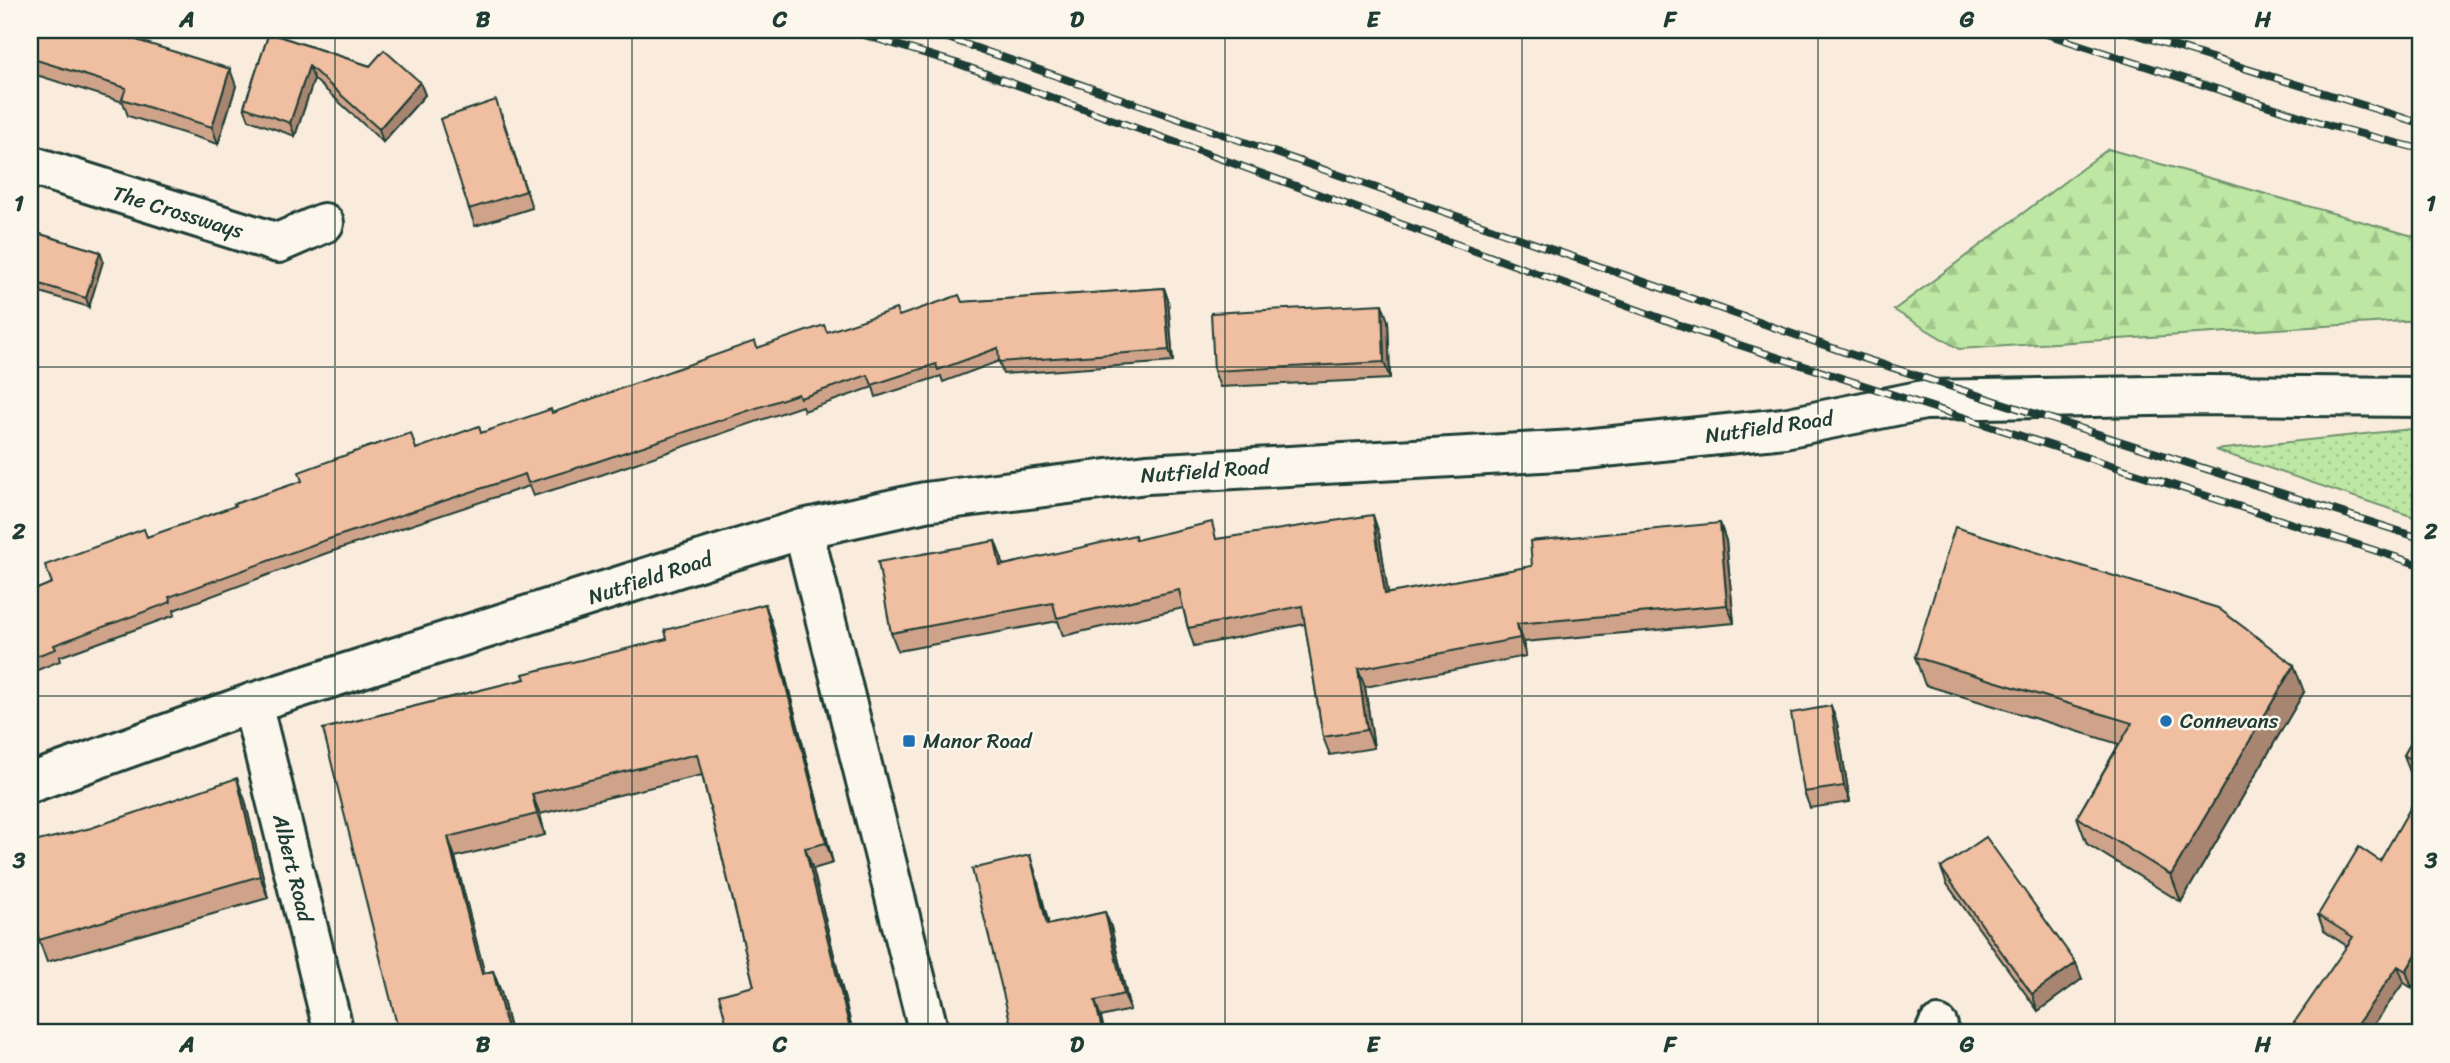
<svg xmlns="http://www.w3.org/2000/svg" width="2450" height="1063" viewBox="0 0 2450 1063" font-family="Sriracha,sans-serif">
  <defs>
    <pattern id="grass-dots" width="8" height="8" patternUnits="userSpaceOnUse" patternTransform="scale(1.75)"><rect width="8" height="8" fill="#bde7a3"/><path d="M2 2h.1M6 6h.1" fill="none" stroke="#a2c78d" stroke-width="1.8" stroke-linecap="round"/></pattern>
    <pattern id="forest-firs" width="22" height="20" patternUnits="userSpaceOnUse" patternTransform="scale(1.75)"><rect width="22" height="20" fill="#bde7a3"/><path d="M5 1l3.5 6h-7zM16 11l3.5 6h-7z" fill="#a2c78d"/></pattern>
  </defs>
  <rect width="100%" height="100%" fill="#f9ecdd"/>
  <filter id="ink" filterUnits="userSpaceOnUse"><feTurbulence type="fractalNoise" baseFrequency=".0143" numOctaves="2"/><feDisplacementMap in="SourceGraphic" scale="14" xChannelSelector="R" yChannelSelector="G"/><feConvolveMatrix kernelMatrix="1 2 1 2 8 2 1 2 1" color-interpolation-filters="sRGB"/></filter>
  <g filter="url(#ink)">
    <polygon fill="url(#grass-dots)" stroke="#6e926c" stroke-width="2" points="2420,428 2420,519 2215,450"/>
    <polygon fill="url(#forest-firs)" stroke="#6e926c" stroke-width="2" points="2108,149 2420,238 2420,320 1959,349 1894,310"/>
    <g fill="none" stroke-linecap="round" stroke-linejoin="round">
      <g stroke="#1f3d34" stroke-width="44">
        <g id="street">
          <polyline points="30,165 278,243 324,223"/>
          <polyline points="803,529 929,1033"/>
          <polyline points="252,703 334,1033"/>
          <polyline points="1935,1033 1938,1026"/>
        </g>
      </g>
      <g stroke="#1f3d34" stroke-width="44">
        <polyline id="secondary" points="30,783 252,703 708,558 803,529 925,502 1147,474 1576,450 1784,428 1924,400 2206,395 2420,397"/>
      </g>
      <use href="#street" stroke="#fbf7ec" stroke-width="38"/>
      <use href="#secondary" stroke="#fbf7ec" stroke-width="38"/>
      <g stroke="#1f3d34" stroke-width="8">
        <g id="rail">
          <polyline points="848,30 959,64 1696,331 2420,565"/>
          <polyline points="925,30 1847,353 2420,538"/>
          <polyline points="2034,30 2331,126 2420,149"/>
          <polyline points="2122,30 2420,123"/>
        </g>
      </g>
      <use href="#rail" stroke="#fbf7ec" stroke-width="5" stroke-dasharray="16" stroke-linecap="butt"/>
    </g>
    <g fill="#cea38a" stroke="#1f3d34" stroke-width="2">
      <polygon points="30,30 119,30 121,35 236,86 218,144 128,116 123,102 30,73"/>
      <polygon points="269,33 420,82 425,95 383,142 314,79 295,136 249,120 244,107"/>
      <polygon points="502,116 532,208 475,226 469,209"/>
      <polygon points="30,231 100,252 103,261 89,307 30,289"/>
      <polygon points="1164,288 1168,300 1173,362 1003,374 999,361 943,382 941,376 876,397 873,387 804,411 802,406 601,475 533,496 529,486 327,553 174,610 175,615 59,657 60,661 30,673 30,592 52,583 147,537 416,449 481,433 552,413 758,348 962,302"/>
      <polygon points="1388,321 1390,379 1220,387 1214,371"/>
      <polygon points="1720,523 1726,541 1734,623 1524,642 1526,656 1365,687 1374,748 1330,755 1323,737 1305,624 1194,646 1188,628 1183,608 1063,636 1058,621 898,651 891,633 995,541 1003,565 1137,539 1218,539 1379,533 1388,594 1532,566"/>
      <polygon points="765,604 772,624 833,863 813,869 853,1033 729,1033 754,986 702,775 540,814 545,835 455,857 484,973 493,971 501,992 511,1033 323,729 525,679 667,639"/>
      <polygon points="1915,657 2304,692 2181,902 2087,844 2077,817 2119,744 1925,685"/>
      <polygon points="1831,706 1837,723 1850,802 1810,808 1804,792"/>
      <polygon points="2420,727 2420,778 2410,772 2404,755"/>
      <polygon points="245,800 268,898 47,962 39,940"/>
      <polygon points="2380,861 2412,988 2324,931 2318,915"/>
      <polygon points="1941,868 2082,979 2038,1011 1947,884"/>
      <polygon points="1035,871 1049,925 1105,912 1111,927 1130,1010 1101,1017 1013,1033"/>
    </g>
    <g fill="#a88570" stroke="#1f3d34" stroke-width="2">
      <polygon points="115,30 119,30 123,41 114,33"/>
      <polygon points="309,66 314,79 295,136 290,123"/>
      <polygon points="230,69 236,86 218,144 212,127"/>
      <polygon points="420,82 425,95 383,142 379,129"/>
      <polygon points="100,252 103,261 89,307 86,298"/>
      <polygon points="1164,288 1168,300 1173,362 1169,350"/>
      <polygon points="1382,304 1388,321 1390,379 1384,362"/>
      <polygon points="1373,515 1379,533 1391,612 1385,594"/>
      <polygon points="1720,523 1726,541 1734,623 1727,605"/>
      <polygon points="995,541 1002,559 1006,584 1000,566"/>
      <polygon points="765,604 772,624 833,863 826,843"/>
      <polygon points="1517,624 1524,642 1526,656 1520,638"/>
      <polygon points="2294,665 2304,692 2181,902 2171,875"/>
      <polygon points="1358,669 1365,687 1374,748 1367,730"/>
      <polygon points="1831,706 1837,723 1850,802 1844,786"/>
      <polygon points="237,778 245,800 268,898 260,876"/>
      <polygon points="532,794 540,814 545,835 537,814"/>
      <polygon points="448,837 455,857 490,994 482,974"/>
      <polygon points="805,848 813,869 853,1033 851,1033"/>
      <polygon points="1030,855 1035,871 1053,941 1047,925"/>
      <polygon points="1105,912 1111,927 1130,1010 1124,994"/>
      <polygon points="2420,948 2420,974 2412,988 2406,971"/>
      <polygon points="2076,963 2082,979 2038,1011 2032,994"/>
      <polygon points="2398,966 2404,982 2368,1033 2351,1033"/>
      <polygon points="493,971 501,992 511,1033 508,1033"/>
      <polygon points="1095,1001 1101,1017 1105,1033 1103,1033"/>
    </g>
    <g fill="#f0bea0" stroke="#1f3d34" stroke-width="2">
      <polygon points="30,30 115,30 114,33 230,69 212,127 122,99 126,88 30,58"/>
      <polygon points="269,33 370,66 384,50 420,82 379,129 309,66 290,123 244,107"/>
      <polygon points="496,100 526,191 469,209 440,119"/>
      <polygon points="30,231 100,252 86,298 30,281"/>
      <polygon points="1164,288 1169,350 999,362 998,348 938,370 936,364 872,385 868,375 800,398 798,394 596,462 528,483 525,474 323,541 169,597 171,602 54,645 56,649 30,658 30,592 52,583 45,565 144,529 147,537 235,506 234,504 302,481 299,472 368,447 411,433 416,449 479,426 481,433 551,409 552,413 755,341 757,348 824,325 827,332 896,309 899,316 959,295 962,302"/>
      <polygon points="1382,304 1384,362 1214,371 1211,313"/>
      <polygon points="1373,515 1385,594 1532,566 1530,541 1720,523 1727,605 1517,624 1520,638 1358,669 1367,730 1323,737 1302,606 1188,628 1179,590 1057,618 1053,603 891,633 878,562 995,541 1000,566 1135,535 1136,540 1212,522 1216,539"/>
      <polygon points="1955,527 2218,608 2294,665 2171,875 2077,817 2132,723 1915,657"/>
      <polygon points="765,604 826,843 805,848 851,1033 729,1033 719,995 754,986 697,754 532,794 537,814 448,837 482,974 493,971 508,1033 399,1033 323,729 525,679 523,674 667,639 665,630"/>
      <polygon points="1831,706 1844,786 1804,792 1791,713"/>
      <polygon points="2420,727 2420,765 2404,755"/>
      <polygon points="237,778 260,876 39,940 30,903 30,843 91,828"/>
      <polygon points="2420,791 2420,948 2406,971 2398,966 2351,1033 2287,1033 2353,937 2318,915 2359,847 2380,861"/>
      <polygon points="1986,837 2076,963 2032,994 1941,868"/>
      <polygon points="1030,855 1047,925 1105,912 1124,994 1095,1001 1103,1033 1013,1033 972,869"/>
    </g>
  </g>
  <path fill="none" stroke="#1f3d34" stroke-width="2" stroke-opacity="0.55" d="M335,30V1033M632,30V1033M928,30V1033M1225,30V1033M1522,30V1033M1818,30V1033M2115,30V1033M30,367H2420M30,696H2420"/>
  <g fill="#1f6fb2" stroke="#fbf7ec" stroke-width="2.5">
    <circle cx="2166" cy="721" r="7"/>
    <rect x="902" y="734" width="14" height="14" rx="3.5"/>
  </g>
  <g text-anchor="middle" stroke-width="5" stroke-linejoin="round" paint-order="stroke">
    <g font-size="21" fill="#1f3d34" stroke="#fbf7ec">
      <text transform="translate(178 212) rotate(17)" y="7">The Crossways</text>
      <text transform="translate(1769 427) rotate(-8)" y="7">Nutfield Road</text>
      <text transform="translate(1205 471) rotate(-4)" y="7">Nutfield Road</text>
      <text transform="translate(650 578) rotate(-18)" y="7">Nutfield Road</text>
      <text transform="translate(293 868) rotate(76)" y="7">Albert Road</text>
    </g>
    <g font-size="21" fill="#1f3d34" stroke="#fbf7ec" text-anchor="start">
      <text x="2180" y="728">Connevans</text>
      <text x="923" y="748">Manor Road</text>
    </g>
  </g>
  <rect width="2450" height="1063" fill="none" stroke="#fbf7ec" stroke-width="77"/>
  <rect x="38" y="38" width="2374" height="986" fill="none" stroke="#1f3d34" stroke-width="2.5"/>
  <g font-size="23" text-anchor="middle" font-weight="bold" fill="#1f3d34">
    <text x="187" y="27">A</text>
    <text x="483" y="27">B</text>
    <text x="780" y="27">C</text>
    <text x="1077" y="27">D</text>
    <text x="1373" y="27">E</text>
    <text x="1670" y="27">F</text>
    <text x="1967" y="27">G</text>
    <text x="2263" y="27">H</text>
    <text x="19" y="211">1</text>
    <text x="2431" y="211">1</text>
    <text x="19" y="539">2</text>
    <text x="2431" y="539">2</text>
    <text x="19" y="868">3</text>
    <text x="2431" y="868">3</text>
    <text x="187" y="1052">A</text>
    <text x="483" y="1052">B</text>
    <text x="780" y="1052">C</text>
    <text x="1077" y="1052">D</text>
    <text x="1373" y="1052">E</text>
    <text x="1670" y="1052">F</text>
    <text x="1967" y="1052">G</text>
    <text x="2263" y="1052">H</text>
  </g>
</svg>
